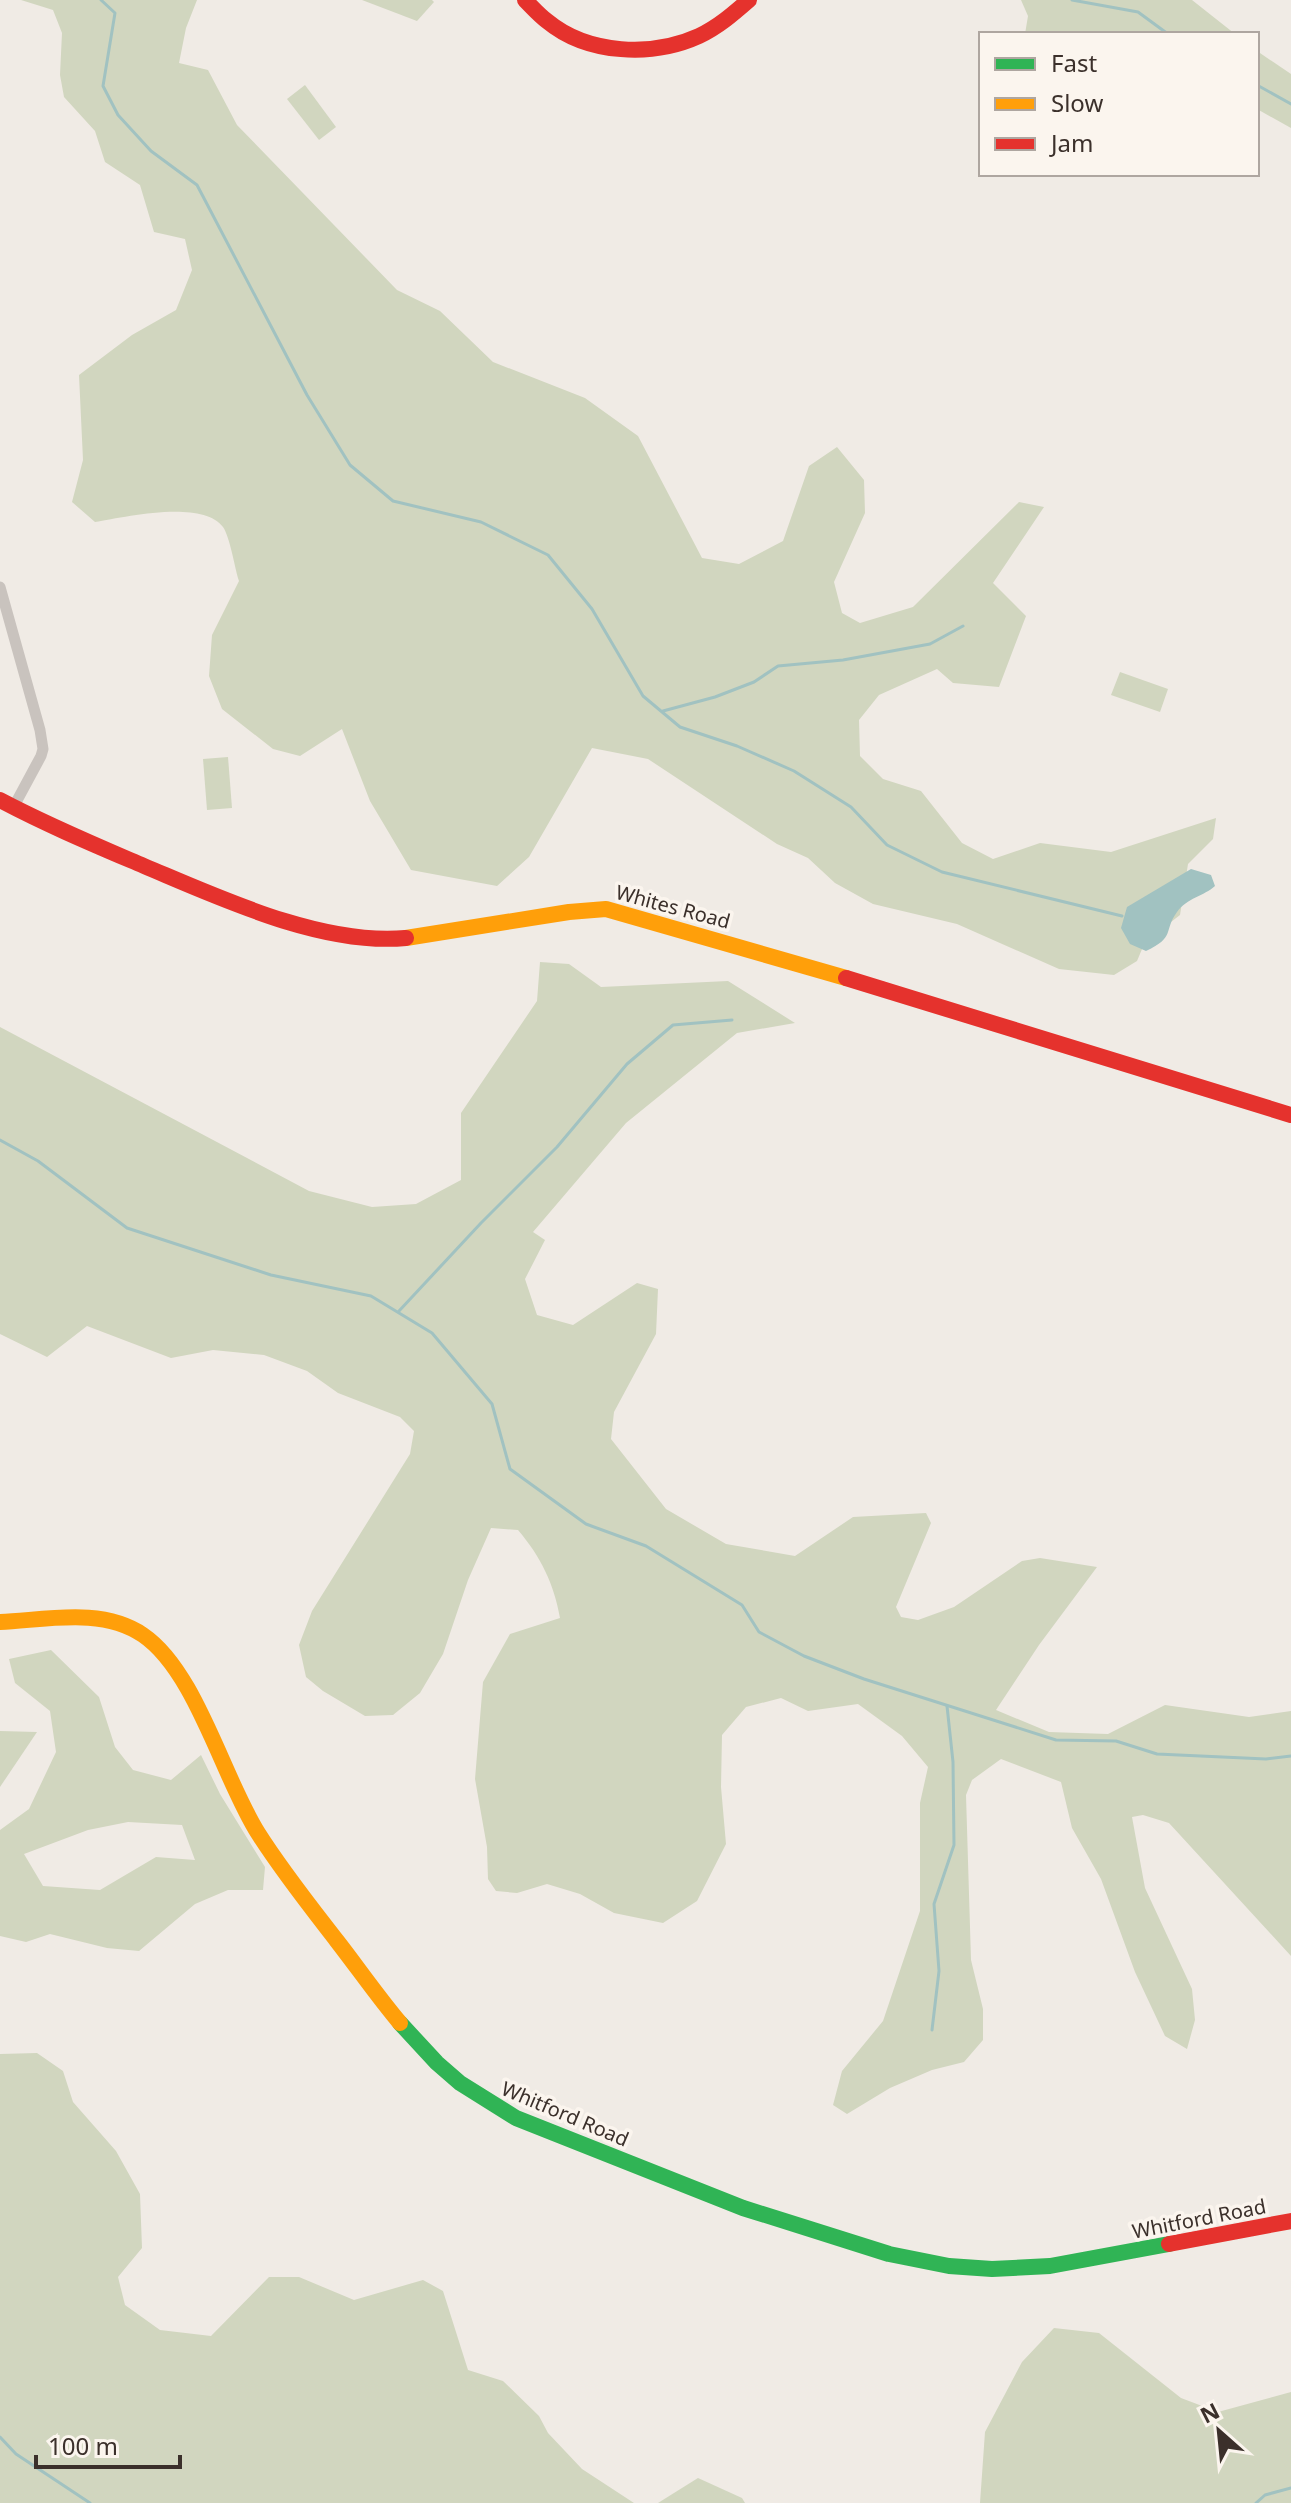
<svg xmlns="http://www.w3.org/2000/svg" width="1291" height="2503" viewBox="0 0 1291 2503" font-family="'Noto Sans',sans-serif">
  <rect width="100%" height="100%" fill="#f0ebe5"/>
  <g fill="#d1d6bf" fill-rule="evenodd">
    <path d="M21,0H197L186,28L179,63L208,70L237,125L397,290L440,311L493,362L585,398L638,436L702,558L739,564L783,541L809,466L837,447L864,480L865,513L834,582L842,613L860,623L913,607L1019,502L1044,507L993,583L1026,616L999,687L953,683L937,669L879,695L859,720L860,756L883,779L921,791L962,843L993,859L1040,843L1111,852L1216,818L1213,839L1188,864L1180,915L1145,942L1137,961L1114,975L1059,969L957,924L873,904L835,883L808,858L777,844L648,759L592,748L529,857L497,886L411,870L370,801L342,729L300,756L273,749L222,709L209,676L212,635L239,581C235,569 230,537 223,527C202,499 125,517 95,522L72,502L83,460L79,375L132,335L176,310L192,270L185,239L154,232L140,185L105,162L95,131L64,97L60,75L62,33L53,10Z"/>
    <polygon points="362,0 432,0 434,2 417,21"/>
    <polygon points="1021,0 1192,0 1235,34 1025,34 1028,16"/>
    <polygon points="1257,51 1291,74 1291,128 1257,109"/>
    <polygon points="305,85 336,127 319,140 287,99"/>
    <polygon points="1120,672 1168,689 1160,712 1111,695"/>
    <polygon points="228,757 232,808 207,810 203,759"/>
    <path d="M540,962L569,964L601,987L728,981L795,1023L737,1033L626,1123L533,1232L545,1240L525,1279L537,1315L573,1325L637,1283L658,1289L656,1334L614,1412L611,1439L666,1509L726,1544L795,1556L853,1517L926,1513L931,1523L896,1607L901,1617L918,1620L954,1607L1022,1561L1040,1558L1097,1567L1039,1645L996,1710L1049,1732L1108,1734L1165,1705L1249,1717L1291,1711V1956L1169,1823L1143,1815L1132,1817L1145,1888L1192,1989L1195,2020L1187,2049L1165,2036L1135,1972L1101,1879L1072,1828L1061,1782L1001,1759L972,1780L966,1795L971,1960L983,2009V2040L964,2062L932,2070L890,2088L847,2114L833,2105L842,2071L883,2021L920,1911V1803L928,1767L902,1736L858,1704L808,1711L781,1698L746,1707L722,1735L721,1787L726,1844L697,1901L663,1923L614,1913L580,1894L547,1884L517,1893L496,1891L488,1879L487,1847L475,1779L483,1682L510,1634L560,1618C554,1584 541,1557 518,1530L491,1528L468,1580L443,1654L420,1693L393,1715L365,1716L323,1691L306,1677L299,1645L312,1611L410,1454L414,1431L400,1417L338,1393L307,1371L264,1355L213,1350L171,1358L87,1326L47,1357L0,1334V1027L309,1191L372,1207L416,1204L461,1180V1113L537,1001Z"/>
    <path d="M51,1650L99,1697L115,1747L133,1770L171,1780L201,1755L220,1794L265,1867L263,1890H228L195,1904L139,1951L107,1948L50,1934L26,1942L0,1936V1830L29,1809L56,1752L50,1711L15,1683L9,1659ZM128,1822L182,1825L195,1860L156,1857L100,1890L43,1886L24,1854L88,1830Z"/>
    <polygon points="0,1731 37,1732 0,1787"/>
    <polygon points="37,2053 63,2071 73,2102 116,2151 140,2194 142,2248 118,2277 125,2305 160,2330 211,2336 269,2277 299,2277 354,2300 423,2280 443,2291 468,2370 503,2381 539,2416 548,2433 582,2469 634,2503 0,2503 0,2054"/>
    <polygon points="1054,2328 1099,2333 1181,2398 1218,2412 1291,2392 1291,2503 980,2503 985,2432 1022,2362"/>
    <polygon points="698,2478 742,2498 745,2503 658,2503"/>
  </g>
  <path fill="#a1c2c1" d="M1191,869L1211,875L1215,886C1204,896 1187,898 1177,912C1163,931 1176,937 1146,951L1130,944L1121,928L1127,907Z"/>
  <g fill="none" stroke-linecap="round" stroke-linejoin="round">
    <g stroke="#a1c2c1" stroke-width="3">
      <polyline points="101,0 115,13 103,86 118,115 151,151 197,185 307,395 350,465 393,501 481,522 548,555 592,609 643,696 680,727 737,746 794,771 851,807 887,845 942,872 1122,916"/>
      <polyline points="1072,0 1138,12 1168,34"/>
      <polyline points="1257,85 1291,104"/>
      <polyline points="663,711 715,697 754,682 778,666 843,660 930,644 963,626"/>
      <polyline points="0,1140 38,1161 127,1228 271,1275 371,1296 432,1333 492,1404 510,1469 586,1524 646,1546 742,1605 759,1632 804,1656 864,1679 1056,1740 1116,1741 1157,1754 1266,1759 1291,1756"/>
      <polyline points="399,1311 481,1223 557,1147 627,1064 673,1025 732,1020"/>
      <polyline points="932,2030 939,1971 934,1904 954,1845 953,1762 947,1706"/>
      <polyline points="0,2437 16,2454 90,2503"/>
      <polyline points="1256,2503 1265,2495 1291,2488"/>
    </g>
    <polyline stroke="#c9c3be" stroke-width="11" points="0,587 40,730 43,749 41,756 13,808"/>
    <polyline stroke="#30b455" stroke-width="16" points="400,2023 437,2063 460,2083 516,2118 743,2208 889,2254 949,2266 992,2269 1050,2266 1169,2244"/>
    <g stroke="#ff9f0a" stroke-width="16">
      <polyline points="406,938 569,912 606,909 846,978"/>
      <path d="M0,1622C46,1620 102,1607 143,1635C196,1671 223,1778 258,1833C282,1871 310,1906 337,1941C358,1968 378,1997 400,2023"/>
    </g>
    <g stroke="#e5322d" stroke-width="16">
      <path d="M525,0C532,7 539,15 547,21C588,55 653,57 699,36C718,27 733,14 749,0"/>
      <path d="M0,800C47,825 95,845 144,866C220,898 322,946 406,938"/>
      <polyline points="846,978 1291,1115"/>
      <polyline points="1169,2244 1291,2221"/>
    </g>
  </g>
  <g text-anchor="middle" stroke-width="7" stroke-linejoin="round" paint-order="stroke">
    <g font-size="20" fill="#3b302b" stroke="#fbf5ee">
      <text transform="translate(673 907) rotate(15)" y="7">Whites Road</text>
      <text transform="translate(565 2114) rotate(23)" y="7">Whitford Road</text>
      <text transform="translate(1199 2219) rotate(-11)" y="7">Whitford Road</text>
    </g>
  </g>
  <rect x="979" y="32" width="280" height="144" fill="#fbf5ee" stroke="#aea6a0" stroke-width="2"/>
  <rect x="995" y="58" width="40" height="12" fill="#30b455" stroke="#aea6a0" stroke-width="2"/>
  <text x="1051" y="72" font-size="24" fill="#3b302b">Fast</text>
  <rect x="995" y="98" width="40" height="12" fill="#ff9f0a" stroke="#aea6a0" stroke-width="2"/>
  <text x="1051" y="112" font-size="24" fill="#3b302b">Slow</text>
  <rect x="995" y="138" width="40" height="12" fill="#e5322d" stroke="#aea6a0" stroke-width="2"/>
  <text x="1051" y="152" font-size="24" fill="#3b302b">Jam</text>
  <g transform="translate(1219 2431) rotate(333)" stroke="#fbf5ee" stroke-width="6" paint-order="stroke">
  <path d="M0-6L14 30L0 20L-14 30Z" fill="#3b302b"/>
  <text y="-12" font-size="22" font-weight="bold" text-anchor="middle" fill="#3b302b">N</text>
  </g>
  <path d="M36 2455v12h144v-12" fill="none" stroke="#3b302b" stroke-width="4"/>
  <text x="48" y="2455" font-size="24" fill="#3b302b" stroke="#fbf5ee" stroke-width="6" paint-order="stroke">100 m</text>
</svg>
